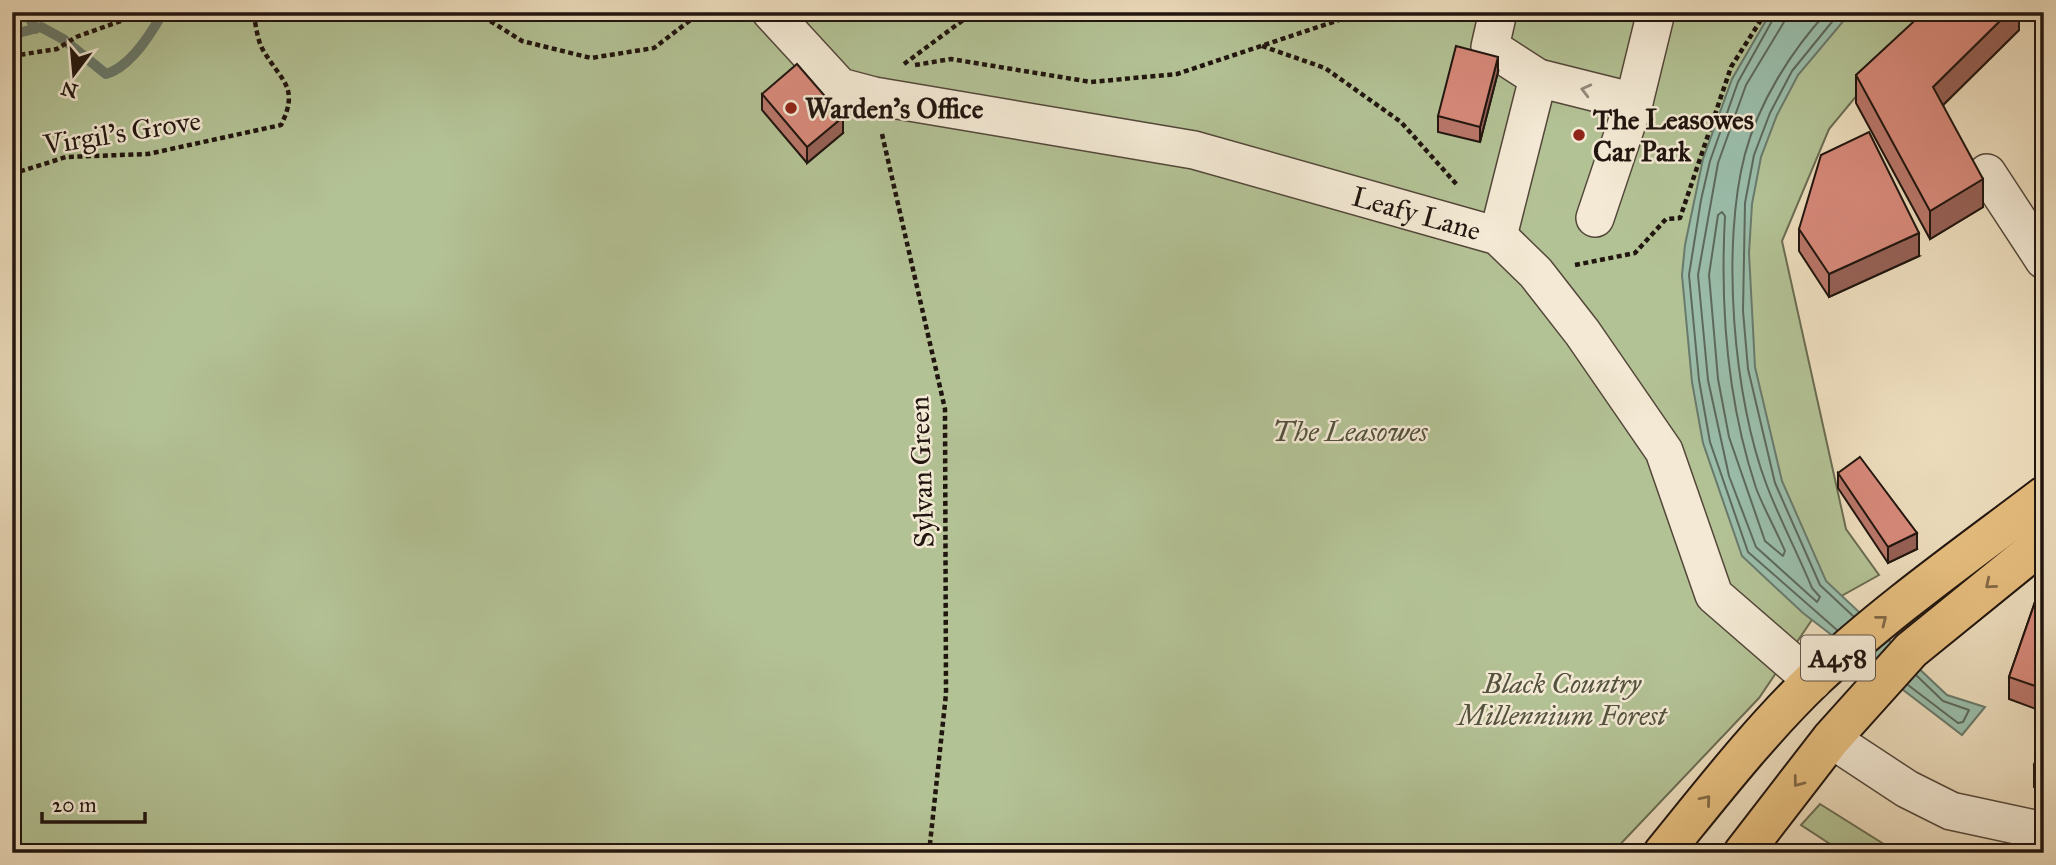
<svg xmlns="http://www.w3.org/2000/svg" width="2056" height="865" viewBox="0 0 2056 865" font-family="'IM FELL Great Primer',serif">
  <rect width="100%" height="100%" fill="#edddbd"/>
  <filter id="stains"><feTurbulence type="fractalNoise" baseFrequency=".00286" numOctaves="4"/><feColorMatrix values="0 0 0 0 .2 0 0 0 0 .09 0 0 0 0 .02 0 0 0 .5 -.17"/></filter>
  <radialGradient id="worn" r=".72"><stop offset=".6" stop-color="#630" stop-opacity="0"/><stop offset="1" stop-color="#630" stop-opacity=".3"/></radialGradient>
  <g fill="#b3c295" stroke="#6a6c52" stroke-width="2">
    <polygon points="12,12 1926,12 1829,129 1782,241 1846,529 1879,575 1820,608 1759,698 1612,853 12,853"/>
    <polygon points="1820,804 1898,853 1844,853 1801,825"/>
  </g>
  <polygon fill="#9abdaa" stroke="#697a6c" stroke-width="2" points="1771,12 1851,12 1798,75 1777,115 1761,157 1752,204 1749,253 1755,367 1782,481 1826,581 1947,695 1985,707 1962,735 1803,613 1742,556 1703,443 1692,382 1682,275 1685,245 1703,159 1732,79"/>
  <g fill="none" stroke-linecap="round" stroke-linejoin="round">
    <g stroke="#5d695c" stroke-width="2">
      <polyline points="1777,12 1738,82 1710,161 1701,200 1689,275 1699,380 1710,442 1748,552 1837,630"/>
      <path d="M1786,12L1784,22L1746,85L1718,163L1698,275L1708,380L1729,476L1756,547L1817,602L1820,597L1812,588C1798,554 1780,520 1767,486C1733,398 1721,245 1745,154C1759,102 1791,51 1827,12"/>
      <polyline points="1840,12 1792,71 1770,113 1754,155 1745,203 1743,311 1748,369 1775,483 1820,585 1853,616"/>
      <path d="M1722,212L1725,216C1720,307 1727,400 1756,488C1764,509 1776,530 1785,551L1783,556L1765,541L1729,437L1718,379L1709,275L1718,215Z"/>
      <polyline points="1908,685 1958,723 1963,722 1969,710 1943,701 1916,675"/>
    </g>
    <g stroke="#697a6c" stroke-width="10">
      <polyline points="27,12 35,29"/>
      <path d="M12,40L18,33L41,27L63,39L106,74C130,67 151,34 163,12"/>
    </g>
    <g stroke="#53473a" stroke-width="40">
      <g id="minor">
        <path id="s1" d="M771,12L840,87L874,96L1194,150L1498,236L1536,273L1582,332L1664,451L1714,595L1813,681"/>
        <polyline points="1498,12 1490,47 1538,78 1634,102 1656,12"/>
        <polyline points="1987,173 2044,260"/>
        <polyline points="1595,218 1634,102"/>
        <polyline points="1498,236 1538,78"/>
        <polyline points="1831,739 1907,789 1951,811 2044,831"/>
      </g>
    </g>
    <g stroke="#20150f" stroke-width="42">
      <g id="highway">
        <path d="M1663,853C1711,794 1759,732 1814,679C1885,612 1966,555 2044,496"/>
        <polyline points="1743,853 1831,739 1911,650 2044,542"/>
      </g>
    </g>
    <g stroke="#20150f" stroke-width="4.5" stroke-dasharray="5 3.5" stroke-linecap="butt">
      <polyline points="155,12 174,18 180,12"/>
      <polyline points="476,12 522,41 591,58 654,48 701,12"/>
      <polyline points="1262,46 1325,68 1401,122 1458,186"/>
      <polyline points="12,56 57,49 76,37 146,12"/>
      <polyline points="904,64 974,12"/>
      <polyline points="915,65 951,59 1091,82 1177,74 1363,12"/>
      <polyline points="882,134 945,409 946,694 929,853"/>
      <path d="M12,174L66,157L148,154L281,125C300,87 281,81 263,50C257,40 256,24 253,12"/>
      <polyline points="1575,265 1635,253 1666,219 1680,218 1731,67 1766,12"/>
    </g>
    <use href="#minor" stroke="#f3e9d4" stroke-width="37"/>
    <use href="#highway" stroke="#e6be7e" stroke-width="38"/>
  </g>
  <g fill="#b97669" stroke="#20150f" stroke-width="2">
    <polygon points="2019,12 2019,30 1943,105 1983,207 1930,239 1856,103 1856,75"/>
    <polygon points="2035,12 2044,12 2044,27"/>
    <polygon points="1498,72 1480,142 1438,132 1438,116"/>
    <polygon points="762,94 843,133 807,163 762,110"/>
    <polygon points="1799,229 1919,256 1829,297 1799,251"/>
    <polygon points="1838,473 1917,549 1888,563 1838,488"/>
    <polygon points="2044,576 2044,712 2009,699 2009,677"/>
    <polygon points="2044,738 2044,791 2034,787 2034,765"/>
  </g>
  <g fill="#966055" stroke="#20150f" stroke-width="2">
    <polygon points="2009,12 2019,12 2019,30 1933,115 1933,87"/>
    <polygon points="1498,57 1498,72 1480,142 1480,127"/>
    <polygon points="843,117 843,133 807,163 807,147"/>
    <polygon points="1983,179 1983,207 1930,239 1930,211"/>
    <polygon points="1919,233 1919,256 1829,297 1829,274"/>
    <polygon points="1917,533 1917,549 1888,563 1888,547"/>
  </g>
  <g fill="#d7897a" stroke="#20150f" stroke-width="2">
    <polygon points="1924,12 2009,12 1933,87 1983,179 1930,211 1856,75"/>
    <polygon points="1456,46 1498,57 1480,127 1438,116"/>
    <polygon points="797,64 843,117 807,147 762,94"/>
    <polygon points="1869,132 1919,233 1829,274 1799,229 1821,155"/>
    <polygon points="1860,457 1917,533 1888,547 1838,473"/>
    <polygon points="2044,576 2044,689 2009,677"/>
    <polygon points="2044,738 2044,769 2034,765"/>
  </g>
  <defs><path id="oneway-chevron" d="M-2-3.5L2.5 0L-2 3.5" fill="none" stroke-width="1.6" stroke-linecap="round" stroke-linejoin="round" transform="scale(1.75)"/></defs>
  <use stroke="#948a7b" href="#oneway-chevron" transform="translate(1586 90) rotate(-166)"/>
  <g stroke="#836a46">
    <use href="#oneway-chevron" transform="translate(1990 584) rotate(140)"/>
    <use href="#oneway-chevron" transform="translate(1882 620) rotate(-38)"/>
    <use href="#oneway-chevron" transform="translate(1798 782) rotate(127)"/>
    <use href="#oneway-chevron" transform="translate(1706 800) rotate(-50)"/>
  </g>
  <g fill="#8f2418" stroke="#f3e9d4" stroke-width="2.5">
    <circle cx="791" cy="108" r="7"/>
    <circle cx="1579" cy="135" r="7"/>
  </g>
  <g text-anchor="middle" stroke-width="5" stroke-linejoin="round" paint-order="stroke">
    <rect fill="#f3e9d4" stroke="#5f554a" stroke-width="2" x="1801" y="635.5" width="74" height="45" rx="5"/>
    <g font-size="26" font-weight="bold" fill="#20150f">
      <text x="1838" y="667">A458</text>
    </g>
    <g font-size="28" font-weight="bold" fill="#20150f" stroke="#f3e9d4" text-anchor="start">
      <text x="805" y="118">Warden's Office</text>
      <text x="1593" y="129">The Leasowes<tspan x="1593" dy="32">Car Park</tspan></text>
    </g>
    <g font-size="28" fill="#20150f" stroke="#f3e9d4">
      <text transform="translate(122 132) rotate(-9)" y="10">Virgil's Grove</text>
      <text dy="10" stroke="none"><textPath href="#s1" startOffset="693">Leafy Lane</textPath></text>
      <text transform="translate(921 472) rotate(-92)" y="10">Sylvan Green</text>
    </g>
    <g font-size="28" font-style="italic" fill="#53523e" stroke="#f3e9d4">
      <text x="1350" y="441">The Leasowes</text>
      <text x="1562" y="693">Black Country<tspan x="1562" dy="32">Millennium Forest</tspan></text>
    </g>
  </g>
  <rect width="2056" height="865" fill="none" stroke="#edddbd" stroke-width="42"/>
  <rect x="14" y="14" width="2028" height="837" fill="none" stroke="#20150f" stroke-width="3.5"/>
  <rect x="21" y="21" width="2014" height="823" fill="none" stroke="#20150f" stroke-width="2"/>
  <g transform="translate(74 74) rotate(196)" stroke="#f3e9d4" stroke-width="5" paint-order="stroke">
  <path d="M0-5L12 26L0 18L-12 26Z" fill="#20150f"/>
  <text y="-10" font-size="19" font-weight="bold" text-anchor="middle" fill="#20150f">N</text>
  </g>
  <path d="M42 812v10h103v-10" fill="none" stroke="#20150f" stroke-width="3.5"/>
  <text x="52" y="812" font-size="21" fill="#20150f" stroke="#f3e9d4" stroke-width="5" paint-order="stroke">20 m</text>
  <rect width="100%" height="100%" filter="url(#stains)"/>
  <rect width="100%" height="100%" fill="url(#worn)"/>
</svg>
